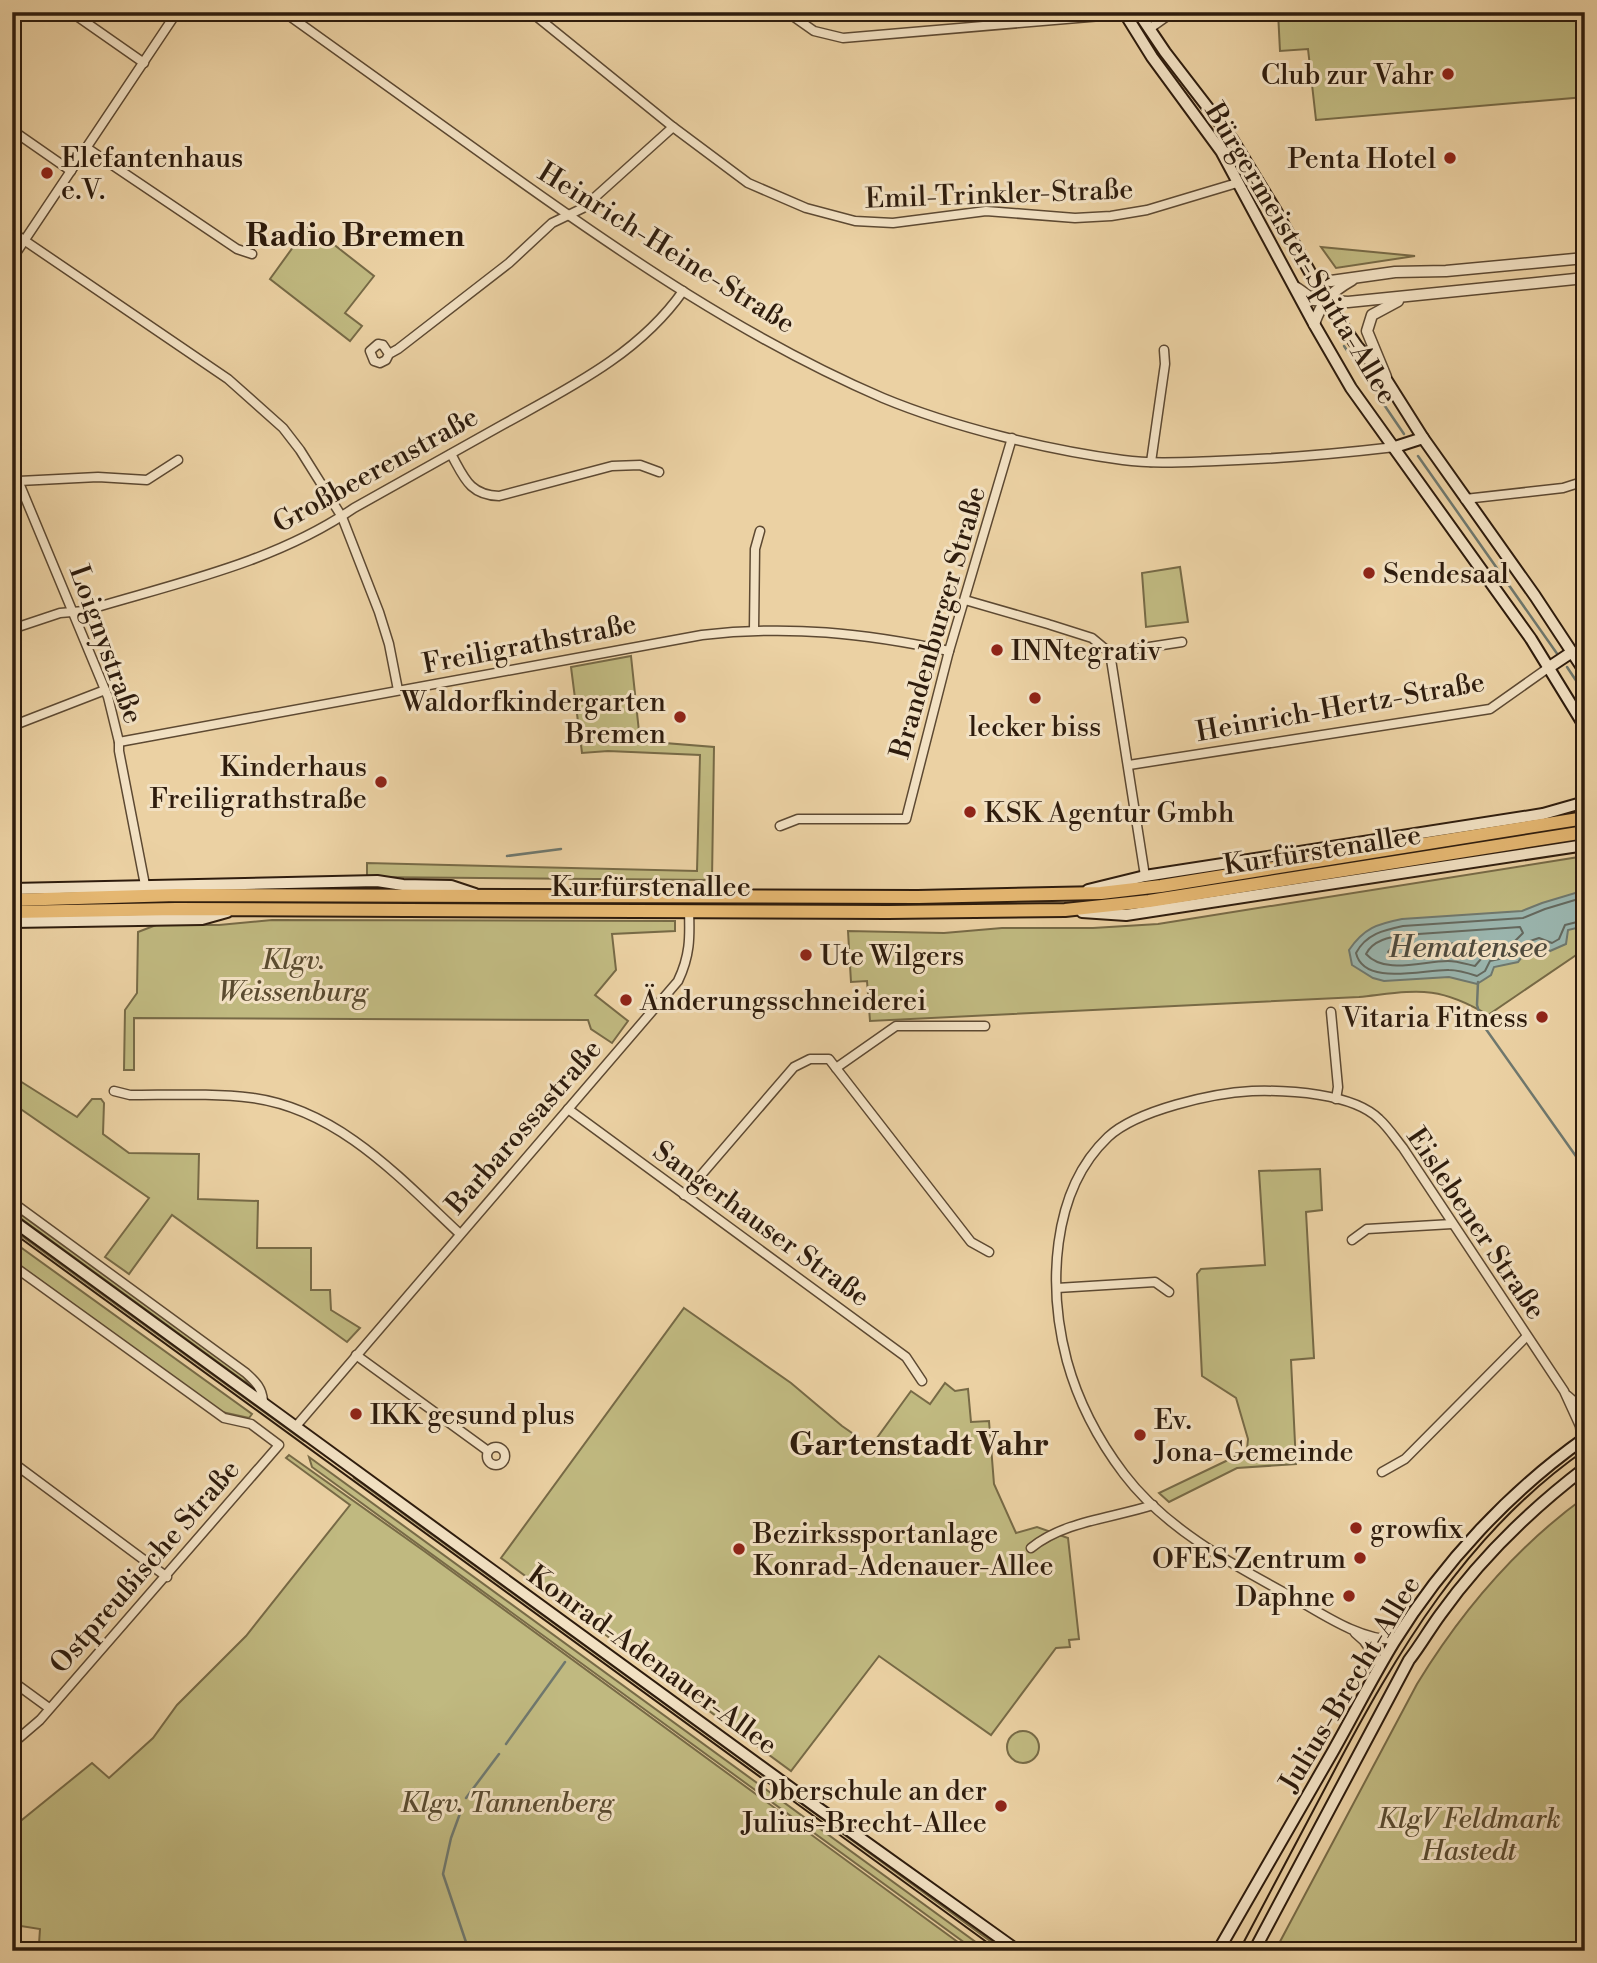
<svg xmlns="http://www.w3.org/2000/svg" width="1597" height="1963" viewBox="0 0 1597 1963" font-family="'Libre Bodoni',serif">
  <rect width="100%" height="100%" fill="#ebd1a3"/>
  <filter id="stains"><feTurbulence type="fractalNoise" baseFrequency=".00286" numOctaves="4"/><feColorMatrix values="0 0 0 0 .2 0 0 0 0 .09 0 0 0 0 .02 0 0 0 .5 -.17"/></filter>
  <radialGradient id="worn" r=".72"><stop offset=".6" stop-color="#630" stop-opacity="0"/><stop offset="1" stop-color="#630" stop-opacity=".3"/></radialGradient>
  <g fill="#c0b980" stroke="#776a46" stroke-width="2">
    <polygon points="1278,12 1585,12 1585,97 1316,120 1308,49 1280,51"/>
    <polygon points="309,225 374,276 345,313 362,326 350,341 270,279"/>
    <polygon points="1321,247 1415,256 1336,268"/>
    <polygon points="1180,567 1188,622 1146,627 1142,573"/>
    <polygon points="631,656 640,741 714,747 712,880 367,877 367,863 697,871 700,755 608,751 582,753 571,667"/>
    <path d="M1585,856V949L1488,1015C1436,984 1416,991 1359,997L870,1021L867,981L851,982L848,931L944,933L1002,928H1093L1158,924Z"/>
    <polygon points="272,920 675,921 675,931 612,934 616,970 595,995 628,1021 612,1043 591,1029 588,1020 134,1018 134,1070 124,1070 125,1010 137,993 138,932 156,925 219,925"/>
    <polygon points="12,1076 77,1117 92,1099 101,1099 104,1103 103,1134 129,1153 199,1154 198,1199 258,1201 257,1248 311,1248 311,1290 330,1290 331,1310 360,1328 347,1342 172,1215 129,1274 105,1257 149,1198 12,1103"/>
    <polygon points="1320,1169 1322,1210 1306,1212 1314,1358 1291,1360 1296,1464 1237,1468 1169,1502 1159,1493 1226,1461 1247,1449 1248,1439 1236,1398 1202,1376 1197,1274 1201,1269 1265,1265 1259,1171"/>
    <polygon points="12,1208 243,1376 252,1387 12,1212"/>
    <polygon points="12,1225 305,1439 304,1441 12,1229"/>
    <polygon points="12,1241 252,1414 249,1418 222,1412 12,1260"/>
    <polygon points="684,1308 791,1383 842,1426 871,1446 911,1391 930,1404 945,1383 955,1391 968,1389 971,1422 989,1421 994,1484 1016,1533 1037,1527 1068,1538 1079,1639 1069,1640 1070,1647 1056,1648 991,1735 879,1656 791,1771 501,1558"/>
    <polygon points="289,1455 424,1551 970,1951 62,1951 62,1947 39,1944 40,1929 21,1926 12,1930 12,1902 19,1854 12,1845 12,1828 92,1763 109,1778 153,1738 177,1705 246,1636 350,1505 286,1458"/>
    <polygon points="309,1457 988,1951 976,1951 312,1467"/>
    <polygon points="356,1476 1008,1951 1000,1948 354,1478"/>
    <path d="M1585,1497V1951H1275L1417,1684C1461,1612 1516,1547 1585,1497Z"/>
    <circle cx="1023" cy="1747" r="16"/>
  </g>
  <path fill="#9ab5ae" stroke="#6f786e" stroke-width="2" d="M1585,890V926L1568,930L1566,944L1550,951L1539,944L1528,949L1518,962L1494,967L1491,975L1477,984L1449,977L1384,981L1373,978L1352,965L1349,950C1364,928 1377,924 1402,919L1522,911L1542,903Z"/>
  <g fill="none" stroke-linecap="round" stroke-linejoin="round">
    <g stroke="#64685e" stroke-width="2">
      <path d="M1585,897L1545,909L1523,918L1403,926C1384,930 1366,934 1356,953C1364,987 1424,969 1449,970C1459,970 1468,973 1477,976L1485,971L1490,961L1513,956L1524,943L1539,938L1552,943L1559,939L1565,925L1585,920"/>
      <path d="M1520,927L1523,933L1508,948L1486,953L1475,966C1466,964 1457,961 1448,961C1422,961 1385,975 1366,954C1373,940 1390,937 1404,935Z"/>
      <polygon points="1474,942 1477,946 1470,953 1449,950 1392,955 1388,952 1391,948"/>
    </g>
    <g stroke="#6f786e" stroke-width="2.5">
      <polyline points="1344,346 1404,434"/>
      <polyline points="1418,456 1558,655"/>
      <polyline points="1567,667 1585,694"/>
      <polyline points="507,856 561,849"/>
      <polyline points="1478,982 1477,1005 1483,1025 1585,1169"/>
      <polyline points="506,1744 565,1662"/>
      <polyline points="466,1798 499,1754"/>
      <polyline points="462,1808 451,1838 443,1874 469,1951"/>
      <polyline points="45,1947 72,1951"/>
    </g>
    <g stroke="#5d4932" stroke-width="11">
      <g id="minor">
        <polyline points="71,12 144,63"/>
        <path d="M284,12C358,65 432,118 506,171C625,256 748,340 883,398C953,427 1047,450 1123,460C1153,464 1185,462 1216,461C1276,459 1335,454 1395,447"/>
        <polyline points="531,12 673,127 748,183 806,208 855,221 893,223 986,211 1075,218 1111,216 1147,210 1237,183"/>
        <polyline points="787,12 814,31 843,38 1125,14"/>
        <polyline points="1149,29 1173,12"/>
        <polyline points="12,130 71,171"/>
        <polyline points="87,148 237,249 252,254"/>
        <polyline points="12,232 228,379 283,428 300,450 342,517 379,612 389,644 398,690"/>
        <polyline points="12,259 177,12"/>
        <polyline points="389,354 383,345 378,344 370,351 374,361 380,363 386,360 389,354 398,349 509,263 552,223 583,208 673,127"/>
        <path d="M451,454C464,477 469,495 499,496L612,466L640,465L659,472"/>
        <polyline points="1151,462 1165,364 1164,350"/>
        <polyline points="12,466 108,697 119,742 119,751 145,885"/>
        <polyline points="19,481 98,477 147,480 178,460"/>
        <polyline points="1465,499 1563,488 1585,481"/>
        <polyline points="965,600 1048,624"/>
        <polyline points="1051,625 1092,638 1110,653 1145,876"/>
        <path d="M12,629L60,613L84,611C176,583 274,563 354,508C404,480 454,452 504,424C569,388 639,354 683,291"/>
        <polyline points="754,630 755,549 760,531"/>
        <polyline points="1110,653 1182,642"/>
        <polyline points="12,726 105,690"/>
        <path d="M119,742L702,635C789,625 864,633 949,651"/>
        <polyline points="1129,765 1490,709 1548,668"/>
        <polyline points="780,826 798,819 906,819 949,651 1012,438"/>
        <polyline points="1331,1012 1338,1087 1336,1099"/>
        <polyline points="836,1068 896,1026 985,1026"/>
        <path d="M114,1091L130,1095C171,1095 213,1093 253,1098C339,1110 400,1178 460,1234"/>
        <polyline points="568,1109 906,1357 922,1381"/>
        <polyline points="684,1195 794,1067 810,1059 829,1059 971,1242 989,1252"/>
        <path d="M12,1202L246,1373C256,1382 262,1388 263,1401"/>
        <polyline points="1352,1240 1367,1229 1452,1224"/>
        <polyline points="12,1265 224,1418 251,1424 279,1445 40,1720 12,1744"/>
        <polyline points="1057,1288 1155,1282 1169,1292"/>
        <polyline points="356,1355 488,1451"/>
        <polyline points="1568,1396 1585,1411"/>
        <path d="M297,1425L678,981C690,956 690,938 689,911"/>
        <circle cx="496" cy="1456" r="9"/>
        <polyline points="12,1462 167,1577"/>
        <polyline points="1382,1472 1405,1459 1526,1337"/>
        <path d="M1031,1548C1064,1521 1113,1518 1153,1505"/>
        <polyline points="1355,1633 1364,1641 1380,1664"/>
        <path d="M1395,1640C1355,1639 1319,1611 1285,1593C1228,1562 1164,1527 1124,1474C1099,1441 1078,1401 1067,1361C1048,1289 1050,1192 1108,1137C1137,1110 1213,1093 1252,1091C1287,1090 1353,1093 1379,1119C1388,1127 1395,1138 1403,1148L1564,1391L1580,1426L1582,1441"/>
        <polyline points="12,1681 49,1708"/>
        <polyline points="12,1948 26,1948"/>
      </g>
    </g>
    <g stroke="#5d4932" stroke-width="13">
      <g id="tertiary">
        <polyline points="1313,279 1331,281 1395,272 1446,271 1585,258"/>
        <polyline points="1297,288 1314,300 1348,302 1585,278"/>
        <path d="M1314,324C1322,301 1331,292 1352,280"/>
        <polyline points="1386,377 1367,331 1372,315 1398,301"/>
      </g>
    </g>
    <g stroke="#2e1c0d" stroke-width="14">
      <g id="secondary">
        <polyline points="1124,12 1152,57 1221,151 1314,324 1351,388 1531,639 1585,727"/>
        <polyline points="1138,12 1165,52 1232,139 1276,211 1326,301 1357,346 1387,381 1423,438 1535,596 1585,672"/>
        <polyline points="1395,447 1423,438"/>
        <polyline points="1548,668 1572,652"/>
        <polyline points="12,889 377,881 403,885 451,886 475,894"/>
        <polyline points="1088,890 1145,876 1543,814 1585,802"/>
        <polyline points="1082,912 1126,915 1585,845"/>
        <polyline points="12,922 202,919 227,912"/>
        <polyline points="12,1220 818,1808 1018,1951"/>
        <path d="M1218,1951C1256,1885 1294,1819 1332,1753C1353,1716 1372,1678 1394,1642C1443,1563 1509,1492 1585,1438"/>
        <path d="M1254,1951L1409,1660C1420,1646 1429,1630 1440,1615C1480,1559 1530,1510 1585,1468"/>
      </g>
    </g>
    <g stroke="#2e1c0d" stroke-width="16">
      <g id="primary">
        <polyline points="12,900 177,895 918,897 1101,893 1161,886 1585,818"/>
        <polyline points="12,912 176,909 888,912 1065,910 1149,901 1585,832"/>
      </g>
    </g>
    <use href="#minor" stroke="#f2e1c3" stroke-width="8"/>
    <use href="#tertiary" stroke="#f2e1c3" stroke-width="10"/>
    <use href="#secondary" stroke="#f2e1c3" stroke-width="10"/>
    <use href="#primary" stroke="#e6b872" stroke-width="12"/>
    <g stroke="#2e1c0d" stroke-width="2">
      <polyline points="12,1232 999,1951"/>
      <path d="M1239,1951C1270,1893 1300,1835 1331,1777C1397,1652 1466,1533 1585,1450"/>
    </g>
  </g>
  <g fill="#8f2418" stroke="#f2e1c3" stroke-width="2.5">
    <circle cx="1448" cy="74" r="7"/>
    <circle cx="1450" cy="158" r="7"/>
    <circle cx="47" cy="173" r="7"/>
    <circle cx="1369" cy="573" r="7"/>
    <circle cx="997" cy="650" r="7"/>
    <circle cx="1035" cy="698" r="7"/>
    <circle cx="680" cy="717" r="7"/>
    <circle cx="381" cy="782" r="7"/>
    <circle cx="970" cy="812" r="7"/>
    <circle cx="806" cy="955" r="7"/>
    <circle cx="626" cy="1000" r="7"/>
    <circle cx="1542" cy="1017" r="7"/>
    <circle cx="356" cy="1414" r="7"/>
    <circle cx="1140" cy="1435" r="7"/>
    <circle cx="1356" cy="1528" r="7"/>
    <circle cx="739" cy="1549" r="7"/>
    <circle cx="1360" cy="1558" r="7"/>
    <circle cx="1349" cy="1596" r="7"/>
    <circle cx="1001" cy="1806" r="7"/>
  </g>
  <g text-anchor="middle" stroke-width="6" stroke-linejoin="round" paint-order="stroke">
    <g font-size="28" fill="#2e1c0d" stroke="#f2e1c3" text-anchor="start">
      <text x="1434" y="84" text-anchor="end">Club zur Vahr</text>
      <text x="61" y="167">Elefantenhaus<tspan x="61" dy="32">e.V.</tspan></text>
      <text x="1436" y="168" text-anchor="end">Penta Hotel</text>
      <text x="1383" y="583">Sendesaal</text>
      <text x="1011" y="660">INNtegrativ</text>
      <text x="666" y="711" text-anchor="end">Waldorfkindergarten<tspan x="666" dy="32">Bremen</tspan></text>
      <text x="1035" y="736" text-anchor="middle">lecker biss</text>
      <text x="367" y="776" text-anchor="end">Kinderhaus<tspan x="367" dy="32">Freiligrathstraße</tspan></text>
      <text x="984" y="822">KSK Agentur Gmbh</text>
      <text x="820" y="965">Ute Wilgers</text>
      <text x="640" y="1010">Änderungsschneiderei</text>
      <text x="1528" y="1027" text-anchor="end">Vitaria Fitness</text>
      <text x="370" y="1424">IKK gesund plus</text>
      <text x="1154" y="1429">Ev.<tspan x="1154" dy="32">Jona-Gemeinde</tspan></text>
      <text x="1370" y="1538">growfix</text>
      <text x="753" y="1543">Bezirkssportanlage<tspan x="753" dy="32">Konrad-Adenauer-Allee</tspan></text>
      <text x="1346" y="1568" text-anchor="end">OFES Zentrum</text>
      <text x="1335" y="1606" text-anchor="end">Daphne</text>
      <text x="987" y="1800" text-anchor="end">Oberschule an der<tspan x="987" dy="32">Julius-Brecht-Allee</tspan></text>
    </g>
    <g font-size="28" fill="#2e1c0d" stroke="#f2e1c3">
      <text transform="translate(999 193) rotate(-2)" y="10">Emil-Trinkler-Straße</text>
      <text transform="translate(667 247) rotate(32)" y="10">Heinrich-Heine-Straße</text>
      <text transform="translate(1302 253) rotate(59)" y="10">Bürgermeister-Spitta-Allee</text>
      <text transform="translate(375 469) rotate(-29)" y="10">Großbeerenstraße</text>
      <text transform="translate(937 622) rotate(-74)" y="10">Brandenburger Straße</text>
      <text transform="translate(529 643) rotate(-11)" y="10">Freiligrathstraße</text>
      <text transform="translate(107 644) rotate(70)" y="10">Loignystraße</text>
      <text transform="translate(1340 706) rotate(-10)" y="10">Heinrich-Hertz-Straße</text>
      <text transform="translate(1322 849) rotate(-9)" y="10">Kurfürstenallee</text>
      <text x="651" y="896">Kurfürstenallee</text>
      <text transform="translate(523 1126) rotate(-49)" y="10">Barbarossastraße</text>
      <text transform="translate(762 1223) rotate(36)" y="10">Sangerhauser Straße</text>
      <text transform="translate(1477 1223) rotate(56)" y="10">Eislebener Straße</text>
      <text transform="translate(144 1566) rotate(-49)" y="10">Ostpreußische Straße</text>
      <text transform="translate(653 1659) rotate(36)" y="10">Konrad-Adenauer-Allee</text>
      <text transform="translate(1349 1683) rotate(-59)" y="10">Julius-Brecht-Allee</text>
    </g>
    <g font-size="28" font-style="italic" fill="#5a4b30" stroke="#f2e1c3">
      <text x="293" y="969">Klgv.<tspan x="293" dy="32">Weissenburg</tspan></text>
      <text x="507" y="1812">Klgv. Tannenberg</text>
      <text x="1469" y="1828">KlgV Feldmark<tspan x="1469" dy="32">Hastedt</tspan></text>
    </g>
    <g font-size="30" font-style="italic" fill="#4e4a3d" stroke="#f2e1c3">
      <text x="1468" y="957">Hematensee</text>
    </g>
    <g font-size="32" font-weight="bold" fill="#2e1c0d" stroke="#f2e1c3">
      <text x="355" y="246">Radio Bremen</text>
      <text x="919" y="1455">Gartenstadt Vahr</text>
    </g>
  </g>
  <rect width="1597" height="1963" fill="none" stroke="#ebd1a3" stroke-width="42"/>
  <rect x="14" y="14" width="1569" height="1935" fill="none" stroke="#2e1c0d" stroke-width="3.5"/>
  <rect x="21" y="21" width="1555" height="1921" fill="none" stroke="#2e1c0d" stroke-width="2"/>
  <rect width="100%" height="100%" filter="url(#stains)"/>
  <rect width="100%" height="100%" fill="url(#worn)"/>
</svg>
